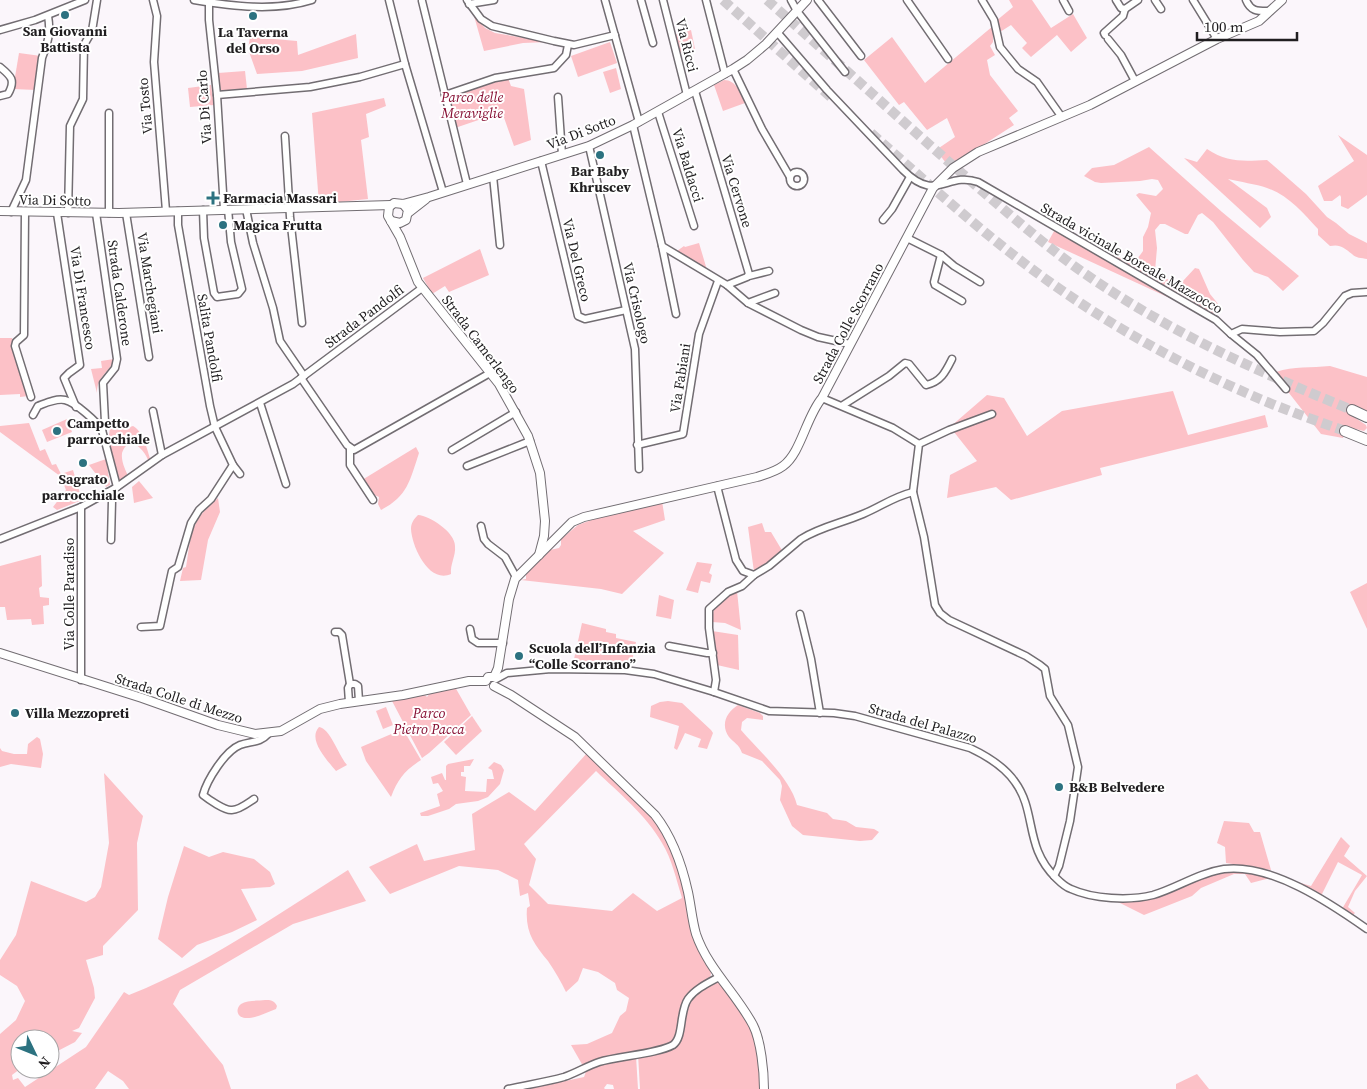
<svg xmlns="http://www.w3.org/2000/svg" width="1367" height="1089" viewBox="0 0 1367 1089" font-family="'Source Serif 4',serif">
  <rect width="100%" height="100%" fill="#fbf6fb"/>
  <g fill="#fcc1c7" fill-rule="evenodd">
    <polygon points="1009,0 1032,0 1051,28 1073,14 1087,38 1071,52 1057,35 1031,57 1022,48 1027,43 1011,25 1000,32 996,21 1013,7"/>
    <polygon points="474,16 485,28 495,33 548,42 523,43 484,51"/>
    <polygon points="993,26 993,42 990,46 995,55 987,60 990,75 1018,111 1009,118 1014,125 949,167 936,150 955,137 947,118 927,130 904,102 899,105 864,60 892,37 925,83"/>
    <polygon points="691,30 695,49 679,53 674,35"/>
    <polygon points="356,34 358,58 302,71 257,74 248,49 250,37 297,41 298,55"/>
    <polygon points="610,42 617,63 578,77 571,56"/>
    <polygon points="19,53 41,56 36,90 13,89"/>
    <polygon points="616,68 621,89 610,93 603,72"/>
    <polygon points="245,71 247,89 220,93 218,73"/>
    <polygon points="508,78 511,86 524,89 531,140 514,146 502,112 455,128 447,96"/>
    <path d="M724,80C736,80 741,93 745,103L723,111L714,85Z"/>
    <polygon points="211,85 214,105 190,107 188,88"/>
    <polygon points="384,98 386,106 366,114 369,137 361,140 368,199 319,204 312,113"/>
    <polygon points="1338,135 1367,155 1367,195 1348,209 1341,206 1341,197 1340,195 1332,201 1324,201 1318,186 1354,161"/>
    <path d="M1149,147L1222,212L1299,276L1283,291L1268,277L1254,272L1243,260L1213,222L1202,213L1198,215L1188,234H1185L1165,224H1160L1155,230L1157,248L1155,271C1160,277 1174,283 1182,282L1195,268L1199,269L1210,294L1219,305L1213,318L1048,242L1058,224C1071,230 1121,263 1131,261C1137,261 1140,255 1143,251V237L1148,227L1151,213L1136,195L1139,193L1156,196L1163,189L1158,180L1152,179L1140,181L1101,183L1095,182L1084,176L1092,168L1114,165Z"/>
    <path d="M1207,149C1228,163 1244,161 1267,160L1306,194L1327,217L1336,223L1349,234L1367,243V259C1362,258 1355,258 1352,254C1344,248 1341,244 1330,246L1318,235V229C1303,213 1288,195 1267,188C1256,184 1240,182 1228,179L1267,208L1271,217L1260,228L1184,158L1197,162Z"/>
    <polygon points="699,243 707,270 677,251 684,246 685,247"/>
    <polygon points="480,249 489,275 449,292 445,286 432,294 423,278"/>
    <polygon points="0,338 12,338 29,396 20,397 20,394 0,395"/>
    <path d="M114,359C110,373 97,375 97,393L91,369L102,368L101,361Z"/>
    <path d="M1330,366L1367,377V411L1354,407L1351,415L1366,425L1367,428L1364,431L1347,427L1343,438L1321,434L1275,375L1276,372C1294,366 1311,368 1330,366Z"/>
    <polygon points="1173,391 1188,435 1265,415 1268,427 1100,468 1102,475 1011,500 996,487 947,498 950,475 977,461 950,427 987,395 1004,398 1027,436 1062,411"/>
    <polygon points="67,419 72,432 47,442 42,430"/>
    <path d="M115,420L120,430L133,426C144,432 147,450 151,461L149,462C146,454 137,439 126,446C124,448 123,450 122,453C121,461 125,469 128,476L119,482L108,442L111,421Z"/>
    <polygon points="29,423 40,451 45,449 52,465 56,464 61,474 73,470 82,500 57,510 53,507 66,490 64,485 58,479 60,476 0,432 0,426"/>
    <path d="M416,447L419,453C410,480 408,496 381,510L378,504L379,497L370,493L362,480Z"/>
    <polygon points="106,459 110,485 106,487 89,465"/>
    <polygon points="139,481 153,498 134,503 132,487"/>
    <path d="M218,498L220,512L208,540L201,580L180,581L183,568L186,567C189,551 189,534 198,519C203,511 211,505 218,498Z"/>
    <polygon points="662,501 665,520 633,531 664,553 622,594 601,589 521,580 526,579 526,574 550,550 559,548 561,545 561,539 578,525 594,519"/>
    <path d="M418,515C430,516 455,532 455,546C456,556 450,564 451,574C429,584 412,547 411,529C411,523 414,519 418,515Z"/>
    <polygon points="762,523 765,532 771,532 783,552 771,562 754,572 748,527"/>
    <polygon points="41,555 42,586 39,588 40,597 49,598 49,605 43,606 44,624 32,625 31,619 7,620 5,607 0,607 0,566"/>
    <polygon points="697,562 712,564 709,573 712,575 710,583 701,581 698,593 686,590"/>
    <polygon points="1367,583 1367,629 1350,592"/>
    <polygon points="737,591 741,630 725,623 712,622 714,607 728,595"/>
    <polygon points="659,595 674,600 671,619 656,616"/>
    <polygon points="582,623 606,629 606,632 616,634 616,638 636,642 630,670 572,668"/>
    <polygon points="712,631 738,635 739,670 717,665"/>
    <polygon points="455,687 471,715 429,753 422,758 392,701 425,695 427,697 430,693"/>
    <polygon points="668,701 682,703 711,730 713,733 707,749 698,747 701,739 685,733 677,750 674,748 679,726 650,717 651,706 660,702"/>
    <path d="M738,705L760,713L763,716V720L747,718L742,722L741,730C758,750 791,779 797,805L827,813L833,819L846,821L856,827L874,829L879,832L872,840L860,841L803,835L792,826L780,800L782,786L780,780L762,761L742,753C739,744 734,743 729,737C720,724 727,712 738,705Z"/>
    <polygon points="386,707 393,725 383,729 376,711"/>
    <polygon points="472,716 482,731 456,755 444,742"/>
    <path d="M319,727C330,728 339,756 347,765L336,771C328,761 307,740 319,727Z"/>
    <path d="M403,729L421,760C404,771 398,779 391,797L366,761L361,747Z"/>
    <polygon points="37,737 40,739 43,754 41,768 11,764 0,767 0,748 2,751 14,754 27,754 28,744"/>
    <path d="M587,753L655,819L675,856L699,945L711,973L710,980L719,977L751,1027L757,1046L761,1089H640L638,1054L583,1066L571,1045L587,1044L612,1033L620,1016L626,1011L629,998L617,990L615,983L598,972L583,968L578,981L566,992C561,982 555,971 548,961C534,944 525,932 527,908L530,906L528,893L520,896L518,880L498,870L459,866L390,894L369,867L417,844L424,861L475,850L472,814L509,792L535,811ZM596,771C619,793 646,815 662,843C672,859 676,879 682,898L657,911L633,893L612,911L548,904L529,885L536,859L524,844Z"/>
    <polygon points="474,759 470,766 464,766 464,772 461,772 461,776 466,777 465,791 486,792 487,779 494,779 492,770 488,768 494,762 501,765 504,770 500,784 488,797 478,801 456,804 449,809 428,816 421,816 420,813 440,806 437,794 443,791 438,783 433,784 431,777 442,773 445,780 446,780 446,766 448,764"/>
    <path d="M104,773L143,816L137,843L138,910L103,946V955L86,960L94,988L95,998L79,1028L72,1031L82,1033L75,1042L50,1055V1039H20V1069L12,1075L13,1080L18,1078L25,1087L86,1047L124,992L129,995C207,964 277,915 348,870L366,901L293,924L180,990L173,1004L223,1065L231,1089H129L123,1081L108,1071L95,1089H0V1034L16,1020L25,1001L17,986L0,975V960L16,935L31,881L86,902L95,897L101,887L109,843Z"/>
    <polygon points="1224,821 1249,823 1254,832 1260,832 1271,870 1226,863 1225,847 1217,843"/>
    <polygon points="1341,837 1350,846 1344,856 1367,876 1355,891 1348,907 1355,913 1353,915 1342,909 1362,875 1338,862 1321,896 1280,877 1311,886"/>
    <polygon points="184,846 209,857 223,852 254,859 270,872 275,884 270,887 241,889 257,920 232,932 197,945 182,958 158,939 168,897"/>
    <polygon points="1236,869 1274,877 1251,883 1245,874 1234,874 1201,888 1192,896 1144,915 1112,899 1152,895 1192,878"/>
    <path d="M265,1000C270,1000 274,1000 277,1006L276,1009C267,1012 255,1019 245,1018C237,1017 235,1009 241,1004C247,1000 258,1001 265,1000Z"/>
    <polygon points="636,1056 638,1089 614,1089 613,1085 607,1084 604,1088 605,1089 528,1089 584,1077 587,1069"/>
    <polygon points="1197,1074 1209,1089 1176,1089 1176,1084"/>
  </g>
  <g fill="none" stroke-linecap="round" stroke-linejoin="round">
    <g stroke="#cfcbcf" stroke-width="10" stroke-dasharray="10 5" stroke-linecap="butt">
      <polyline points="723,0 834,100"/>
      <path d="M767,0C828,54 889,109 950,163C993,200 1035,238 1081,271C1167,331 1256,371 1352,410"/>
      <path d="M871,133C933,188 995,245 1064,292C1125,334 1192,370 1260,399C1288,411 1317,421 1345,431"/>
    </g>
    <g stroke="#726d72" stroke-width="9">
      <g id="minor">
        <polyline points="153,0 157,16 154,62 166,211"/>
        <path d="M194,0C232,6 274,12 312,0"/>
        <polyline points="389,0 405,64 443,192"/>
        <polyline points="467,0 481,19 492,26 554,41 574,45 615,35"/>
        <polyline points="605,0 639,122"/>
        <polyline points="641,0 653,43"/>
        <polyline points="663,0 687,95"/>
        <polyline points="706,0 725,74"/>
        <polyline points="791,0 797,11 845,72"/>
        <polyline points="818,0 861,56"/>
        <polyline points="907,0 948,59"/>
        <polyline points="982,0 994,20 1000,47 1018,69 1037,82 1061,116"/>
        <polyline points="1063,0 1069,11"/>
        <polyline points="1116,0 1121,8 1125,9 1138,0"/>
        <polyline points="1155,0 1161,9"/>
        <polyline points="1193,0 1217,39"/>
        <path d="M1246,0C1251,12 1258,11 1270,11"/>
        <polyline points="422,1 467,184"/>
        <polyline points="209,2 209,20 217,95 224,209"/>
        <polyline points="469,4 494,0"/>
        <polyline points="0,30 35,20 85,0"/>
        <path d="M777,32L827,90L903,170C937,204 946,171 978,182L1216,320L1231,334L1242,329L1280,332L1314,331L1323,323L1345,296L1352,293L1367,292"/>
        <polyline points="1105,35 1104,33 1123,16 1125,9"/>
        <polyline points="1108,39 1121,55 1135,81"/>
        <path d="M0,67C11,76 16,80 8,94L0,96"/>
        <polyline points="733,69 762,129 790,177"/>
        <polyline points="695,91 749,274 747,277 727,285"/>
        <polyline points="217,95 310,87 360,77 405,64"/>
        <polyline points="445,95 495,78 554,68 566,55 568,45"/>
        <polyline points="558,97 562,154"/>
        <polyline points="658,112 694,226"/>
        <polyline points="633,125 662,246 727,285 748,303 801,330 818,337 850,344"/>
        <polyline points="285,136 290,217 302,323"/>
        <polyline points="589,146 635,349 639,469"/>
        <polyline points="541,161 578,316 585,319 626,310"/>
        <circle cx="797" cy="179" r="7"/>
        <polyline points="493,176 500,245"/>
        <polyline points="246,209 253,243 273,308 280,341 304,376"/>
        <polyline points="203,210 204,238 214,293 217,297 238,294 242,289 231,242 228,209"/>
        <path d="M11,212L26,180L42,58C48,42 51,33 48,16"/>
        <polyline points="25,212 24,335 16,342 15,346 31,397"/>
        <polyline points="57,213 80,365 69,373 64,378 76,407"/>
        <polyline points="68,213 70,126 83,99 84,45 92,31 97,0"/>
        <polyline points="96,213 117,359 115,368 103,383 105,422 102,430"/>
        <polyline points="109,213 109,113"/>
        <polyline points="126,213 149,357"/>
        <polyline points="883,220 892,209 910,177"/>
        <polyline points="907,238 941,255 954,266 980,282"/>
        <polyline points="662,246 676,314"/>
        <polyline points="941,255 934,282 935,285 962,301"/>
        <polyline points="749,276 769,271"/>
        <polyline points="748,303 775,293"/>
        <polyline points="1231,334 1257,355 1286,389"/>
        <polyline points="301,378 347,445 354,450 490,373"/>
        <polyline points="822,398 893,428 919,444"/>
        <polyline points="260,403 286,484"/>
        <path d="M843,405L889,376L905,363L909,364L926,385C941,382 946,371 952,359"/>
        <polyline points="153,411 162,455"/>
        <polyline points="992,414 949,430 919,444 913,492 924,537 935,605 940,613 949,620 1026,656 1040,665 1045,669 1050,696 1068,725 1078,767 1070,821 1059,866 1054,876"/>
        <path d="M33,415L38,406C46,403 56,398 65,400C75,402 97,422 102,430L117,487"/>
        <polyline points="637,445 683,434 699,334 718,281"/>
        <polyline points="350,448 350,465 373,500"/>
        <polyline points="452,450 516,412"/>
        <polyline points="233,465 240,474"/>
        <polyline points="467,466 530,441"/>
        <polyline points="717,486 736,560 743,571 754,575"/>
        <polyline points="108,492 112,501 111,540"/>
        <polyline points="81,507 81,680"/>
        <polyline points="481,526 484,539 488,544 505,557 516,577"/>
        <polyline points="0,539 81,507 117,487 162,455 293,384 422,288"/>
        <polyline points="800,614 811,659 820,713"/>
        <polyline points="141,627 160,626 172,571 178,567 191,523 199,510 211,499 233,465 215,427 210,406 178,225 178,211"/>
        <polyline points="470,629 472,639 478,643 503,643"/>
        <polyline points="335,632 339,632 342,635 350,684"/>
        <polyline points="669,646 707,653 713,653"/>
        <path d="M496,679L507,673L551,669L625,670L654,674L714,692L769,711L834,713L855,716L970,748C987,756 1004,766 1015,782C1037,812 1024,847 1056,878C1060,882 1065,887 1071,889C1093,899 1129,901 1153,895C1177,888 1198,873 1224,869C1271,863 1330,903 1367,929"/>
        <path d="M714,692L716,680L709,628V609L728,592L742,586L754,575L769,566L801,539C820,527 842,523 863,514C882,506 893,497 913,492"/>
        <polyline points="349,702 348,688 350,684 355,684 358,686 359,701"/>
        <path d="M254,799C248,803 239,810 232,810C225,811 208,799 203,795C207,780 225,751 240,745C251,741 260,743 268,734"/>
        <path d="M508,1089C526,1085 546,1082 564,1077C576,1073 587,1066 599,1062C618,1056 657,1054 673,1045C684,1037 679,1012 688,999C695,989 708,983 719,977"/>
      </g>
    </g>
    <g stroke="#726d72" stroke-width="10">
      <g id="tertiary">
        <polyline points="0,211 119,213 391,205"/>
        <polyline points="408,213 426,199"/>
        <polyline points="391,221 400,223 406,220 408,210 403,204"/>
        <polyline points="539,555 544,536 545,521 540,473 528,436 499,384 418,282 400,237 388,216 389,207 394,203 403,204 429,197 589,146 633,125 733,69 747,60 766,44 807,0"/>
        <polyline points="0,653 142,698 218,725 255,734 281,731 320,709 340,704 403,695 469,681 486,681 488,677 494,677"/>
        <path d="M494,677L498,668L509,599L515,579L572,522L584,517L757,477C766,474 775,472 783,466C801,453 806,417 822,398L933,188L953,168L978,152L1090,105L1217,39L1259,21L1282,0"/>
        <path d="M494,686L511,695L575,737L655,815C673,838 682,865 688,892C691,906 692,920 696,934C708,969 736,993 753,1025C761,1041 764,1071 764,1089"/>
      </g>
    </g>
    <g stroke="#726d72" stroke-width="12">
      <g id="trunk">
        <polyline points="1352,410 1367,417"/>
        <polyline points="1345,431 1367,440"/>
      </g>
    </g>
    <use href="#minor" stroke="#fff" stroke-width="6"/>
    <use href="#tertiary" stroke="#fff" stroke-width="8"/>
    <use href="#trunk" stroke="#fff" stroke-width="10"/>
  </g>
  <g fill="#2c7280" stroke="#fff" stroke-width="2">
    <circle cx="65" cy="15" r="5"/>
    <circle cx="253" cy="16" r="5"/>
    <circle cx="600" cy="155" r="5"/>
    <path d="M210.5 190.5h5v5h5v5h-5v5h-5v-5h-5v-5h5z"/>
    <circle cx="223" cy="225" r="5"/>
    <circle cx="57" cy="431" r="5"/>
    <circle cx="83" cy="463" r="5"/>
    <circle cx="519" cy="656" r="5"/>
    <circle cx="15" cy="713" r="5"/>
    <circle cx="1059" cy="787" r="5"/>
  </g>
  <g text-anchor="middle" stroke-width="4" stroke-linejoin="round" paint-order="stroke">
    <g font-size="14" font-weight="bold" fill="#201e20" stroke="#fff" text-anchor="start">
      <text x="65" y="36" text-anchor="middle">San Giovanni<tspan x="65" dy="16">Battista</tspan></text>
      <text x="253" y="37" text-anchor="middle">La Taverna<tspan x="253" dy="16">del Orso</tspan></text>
      <text x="600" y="176" text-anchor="middle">Bar Baby<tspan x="600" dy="16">Khruscev</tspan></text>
      <text x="223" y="203">Farmacia Massari</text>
      <text x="233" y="230">Magica Frutta</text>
      <text x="67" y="428">Campetto<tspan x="67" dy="16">parrocchiale</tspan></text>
      <text x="83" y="484" text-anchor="middle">Sagrato<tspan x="83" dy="16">parrocchiale</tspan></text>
      <text x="529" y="653">Scuola dell’Infanzia<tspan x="529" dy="16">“Colle Scorrano”</tspan></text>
      <text x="25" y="718">Villa Mezzopreti</text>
      <text x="1069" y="792">B&amp;B Belvedere</text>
    </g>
    <g font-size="14" fill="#201e20" stroke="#fff">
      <text transform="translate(687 45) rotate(76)" y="5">Via Ricci</text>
      <text transform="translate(145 106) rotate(-95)" y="5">Via Tosto</text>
      <text transform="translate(204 107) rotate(-94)" y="5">Via Di Carlo</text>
      <text transform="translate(581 132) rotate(-21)" y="5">Via Di Sotto</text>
      <text transform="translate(688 165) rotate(73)" y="5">Via Baldacci</text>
      <text transform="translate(737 191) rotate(73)" y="5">Via Cervone</text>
      <text transform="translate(55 200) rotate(1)" y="5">Via Di Sotto</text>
      <text transform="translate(1132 258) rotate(30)" y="5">Strada vicinale Boreale Mazzocco</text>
      <text transform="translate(577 260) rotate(77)" y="5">Via Del Greco</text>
      <text transform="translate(150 283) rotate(81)" y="5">Via Marchegiani</text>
      <text transform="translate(120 293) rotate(82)" y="5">Strada Calderone</text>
      <text transform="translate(83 298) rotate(81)" y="5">Via Di Francesco</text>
      <text transform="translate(637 303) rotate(77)" y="5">Via Crisologo</text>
      <text transform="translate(364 316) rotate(-37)" y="5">Strada Pandolfi</text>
      <text transform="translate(848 323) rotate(-62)" y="5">Strada Colle Scorrano</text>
      <text transform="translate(210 338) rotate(80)" y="5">Salita Pandolfi</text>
      <text transform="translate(481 344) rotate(53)" y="5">Strada Camerlengo</text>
      <text transform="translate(680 378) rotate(-81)" y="5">Via Fabiani</text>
      <text transform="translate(69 594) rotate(-90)" y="5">Via Colle Paradiso</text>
      <text transform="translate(179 698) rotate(18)" y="5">Strada Colle di Mezzo</text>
      <text transform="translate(923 723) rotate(16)" y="5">Strada del Palazzo</text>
    </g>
    <g font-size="14" font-style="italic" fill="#860e32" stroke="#fff">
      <text x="472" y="102">Parco delle<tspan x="472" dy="16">Meraviglie</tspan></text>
      <text x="429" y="718">Parco<tspan x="429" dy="16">Pietro Pacca</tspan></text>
    </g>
  </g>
  <g transform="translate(35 1054) rotate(133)"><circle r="24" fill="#ffffff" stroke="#a6a5a6"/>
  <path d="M0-4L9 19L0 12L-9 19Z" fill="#2c7280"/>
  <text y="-8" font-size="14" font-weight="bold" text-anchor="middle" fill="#201e20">N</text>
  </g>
  <path d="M1197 32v8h100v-8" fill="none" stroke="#201e20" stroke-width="2.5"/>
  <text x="1204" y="32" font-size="15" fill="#201e20" stroke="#ffffff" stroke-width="4" paint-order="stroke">100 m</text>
</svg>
